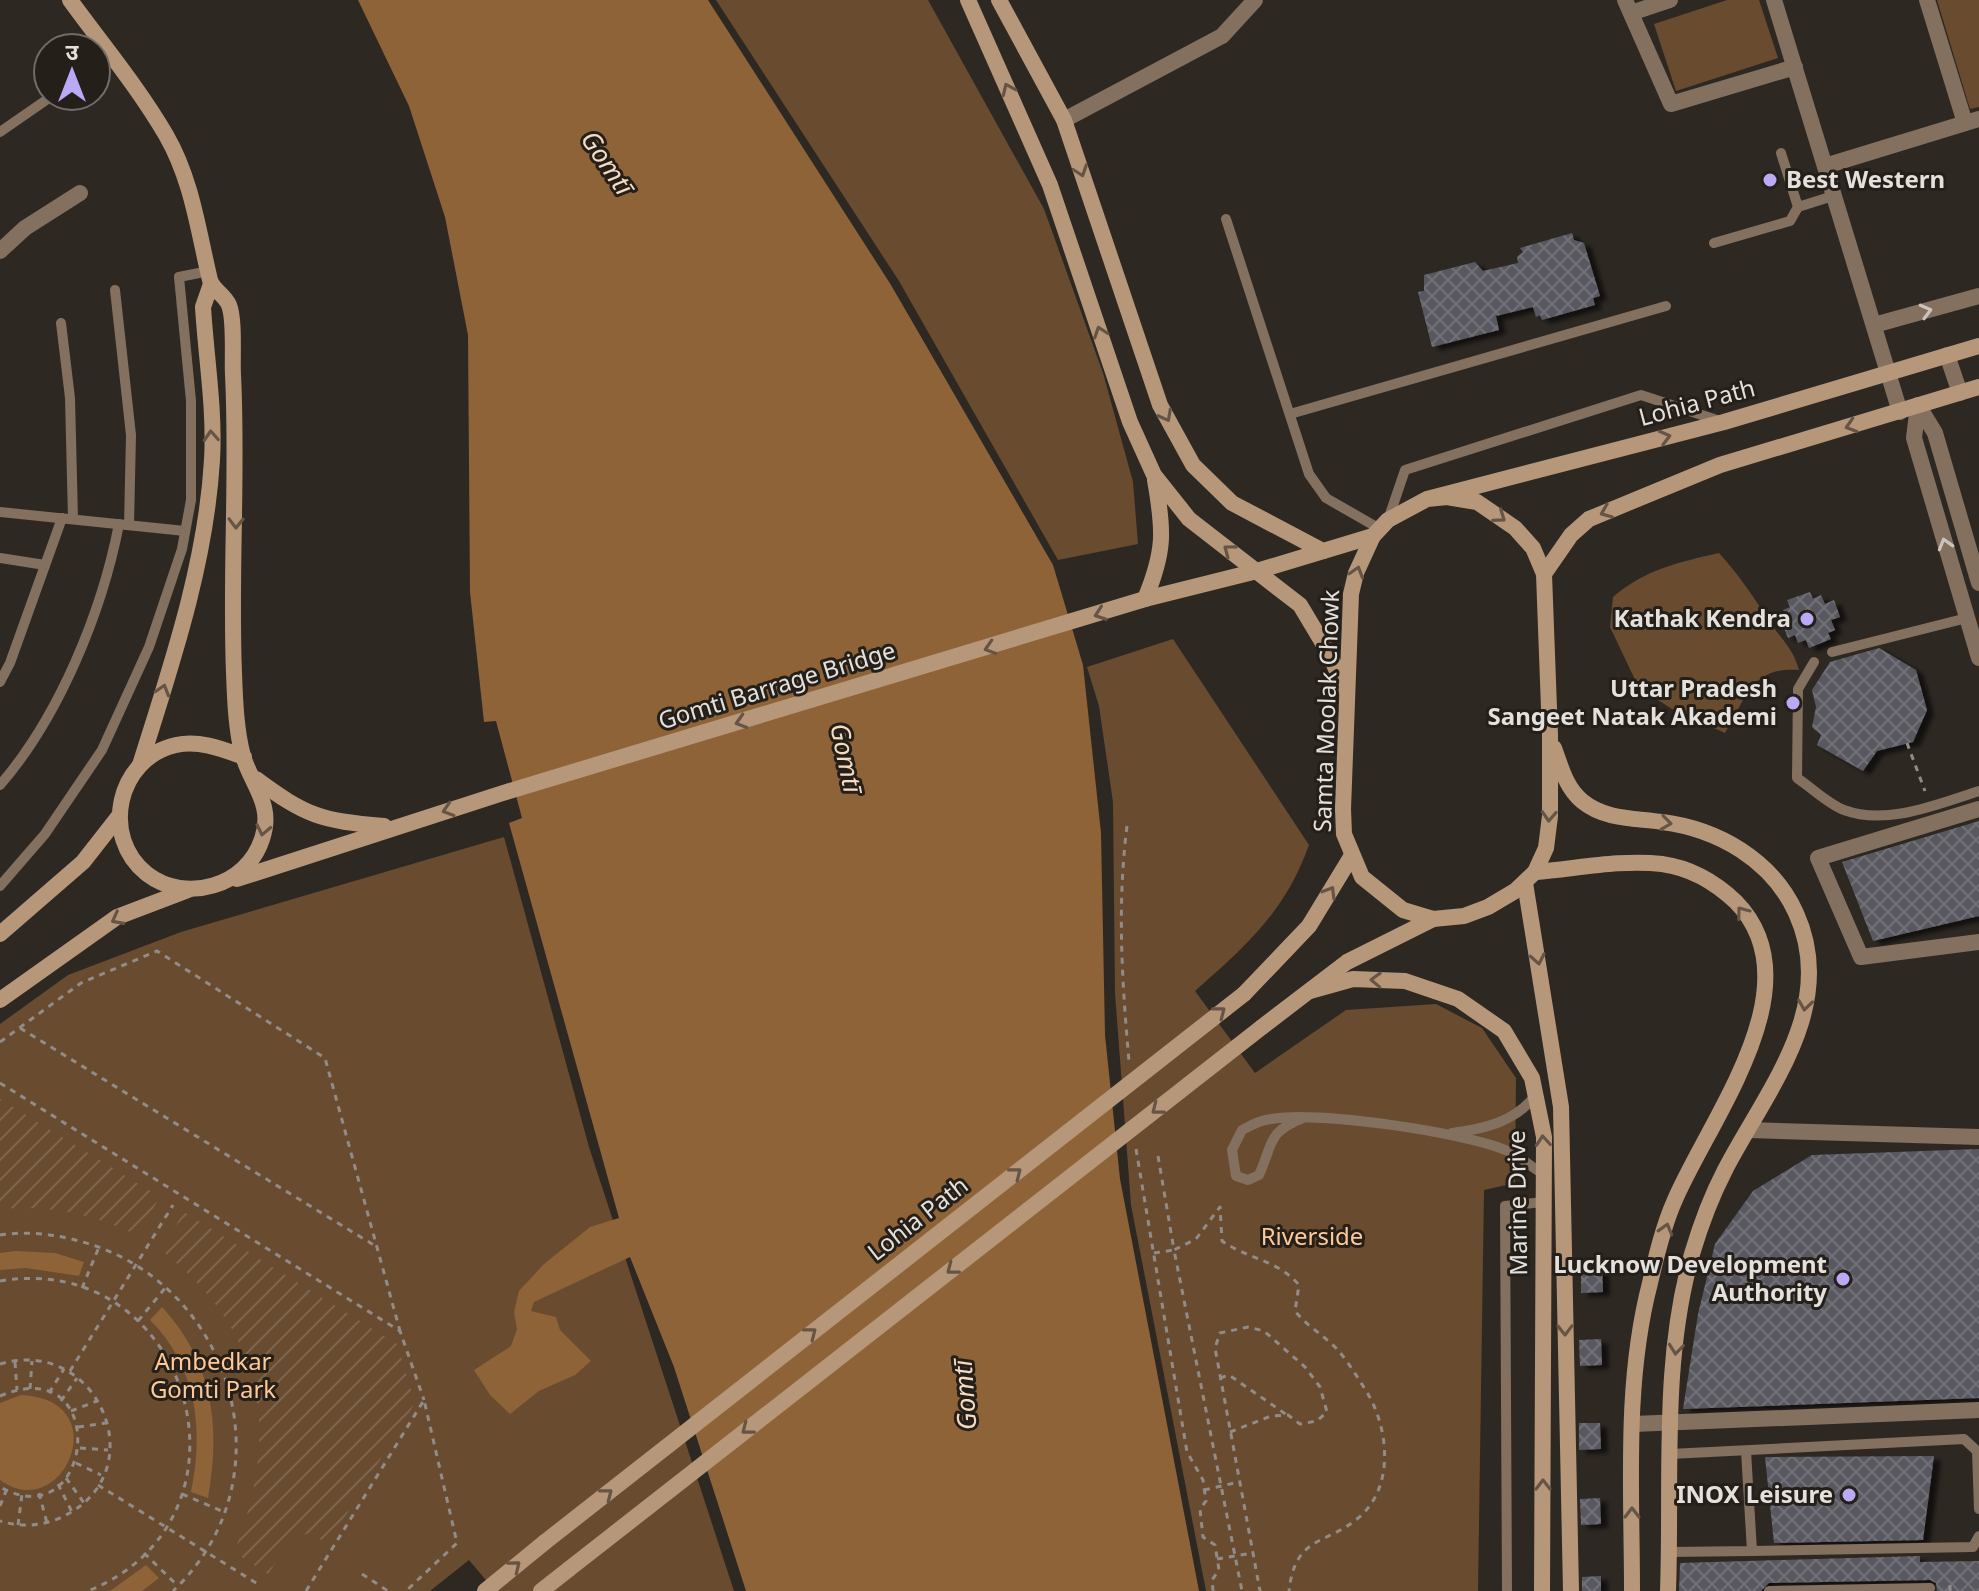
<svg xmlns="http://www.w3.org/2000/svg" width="1979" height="1591" viewBox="0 0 1979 1591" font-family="'Noto Sans','Noto Sans Devanagari',sans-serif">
  <defs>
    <pattern id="garden-furrows" width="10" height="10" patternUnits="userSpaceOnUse" patternTransform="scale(2)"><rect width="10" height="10" fill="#694b2f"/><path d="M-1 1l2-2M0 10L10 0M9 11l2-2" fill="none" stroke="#7e654d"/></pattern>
    <pattern id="building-cross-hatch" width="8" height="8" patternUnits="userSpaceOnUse" patternTransform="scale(2)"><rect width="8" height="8" fill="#595860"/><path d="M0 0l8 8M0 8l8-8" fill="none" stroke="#717076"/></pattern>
    <filter id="shadow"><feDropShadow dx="7" dy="4" stdDeviation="2" flood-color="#0009"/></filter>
  </defs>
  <rect width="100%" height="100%" fill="#2e2823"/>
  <g fill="#694b2f">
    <polygon points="716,0 928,0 1044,209 1103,373 1133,482 1138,544 1058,560 899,281"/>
    <polygon points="1727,0 1759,0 1778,58 1676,91 1654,24"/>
    <polygon points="1937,0 1979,0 1979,107 1970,109"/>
    <path d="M1719,553C1739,575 1753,596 1769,621C1781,639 1793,648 1799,670C1752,666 1746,698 1725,733L1672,709L1639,688L1610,627L1613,597C1644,570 1679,562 1719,553Z"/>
    <path d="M1173,639L1309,845C1285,912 1247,945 1195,991L1255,1073L1346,1010L1436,1004L1482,1028L1516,1078L1515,1183L1484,1190L1478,1591H1206L1131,1205L1115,993L1113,802L1099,706L1087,667Z"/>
    <polygon points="504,837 589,1147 734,1591 495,1591 469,1560 430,1591 0,1591 0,1024 68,975 181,932"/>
  </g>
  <g fill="url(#garden-furrows)">
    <path d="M0,1099L160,1197L137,1235C92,1214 50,1205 0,1209Z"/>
    <path d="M184,1212L397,1344L415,1403L328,1544L310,1533L292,1538L268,1574L234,1552C281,1432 266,1333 161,1250Z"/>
  </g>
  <g fill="#8e6338">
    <polygon points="358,0 708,0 891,285 1053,565 1083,665 1101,833 1105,1035 1120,1179 1199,1591 746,1591 674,1367 630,1257 534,1302 531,1311 556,1317 560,1330 591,1361 575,1375 539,1391 510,1414 490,1395 474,1370 511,1346 517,1329 514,1312 519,1291 544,1264 590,1227 619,1218 509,823 522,818 496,721 484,722 470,592 468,335 445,217 409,106"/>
    <polygon points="16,1251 55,1253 84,1262 79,1276 26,1268 0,1270 0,1253"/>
    <path d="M162,1307C213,1362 221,1427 208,1498L191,1492C204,1430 197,1367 150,1320Z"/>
    <path d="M21,1395C118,1399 63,1526 0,1480V1403Z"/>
    <polygon points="146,1565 159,1578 142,1591 110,1591"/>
  </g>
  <g fill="url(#building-cross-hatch)" filter="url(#shadow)">
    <polygon points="1572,233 1574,240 1584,243 1600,296 1593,298 1595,305 1542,320 1540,315 1536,317 1533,307 1496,316 1499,330 1432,347 1418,292 1424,291 1424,275 1475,262 1483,271 1518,263 1517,257 1523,252 1520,248"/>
    <polygon points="1810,592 1813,599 1821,595 1825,604 1834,600 1840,617 1831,620 1835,630 1828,633 1831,639 1809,648 1806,640 1798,643 1795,635 1788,638 1780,618 1786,616 1783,610 1790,607 1787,600"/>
    <polygon points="1879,648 1916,670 1927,710 1913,742 1877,751 1863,771 1817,745 1821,735 1812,727 1816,707 1812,690 1830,662"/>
    <polygon points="1979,821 1979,916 1873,941 1842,862"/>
    <polygon points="1979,1149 1979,1398 1683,1409 1698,1314 1715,1244 1753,1191 1812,1155"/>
    <polygon points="1581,1267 1602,1267 1603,1292 1581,1293"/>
    <polygon points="1601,1339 1602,1365 1580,1366 1579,1340"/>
    <polygon points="1579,1423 1600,1423 1601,1449 1579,1450"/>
    <polygon points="1934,1456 1923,1540 1774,1543 1765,1457"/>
    <polygon points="1600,1498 1601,1524 1581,1525 1580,1499"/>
    <polygon points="1920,1556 1920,1562 1979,1561 1979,1591 1937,1591 1936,1583 1930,1580 1769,1583 1761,1591 1679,1591 1680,1563"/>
    <polygon points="1601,1576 1601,1591 1582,1591 1582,1577"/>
  </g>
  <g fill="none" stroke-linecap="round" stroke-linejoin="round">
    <g stroke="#918c88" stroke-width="3" stroke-dasharray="6 6" stroke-linecap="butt">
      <polyline points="1907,743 1925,791"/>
      <path d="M1127,826C1117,905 1122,982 1129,1061"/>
      <polyline points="20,1028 377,1247"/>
      <polyline points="0,1042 81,983 157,951 325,1058 400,1331"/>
      <polyline points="0,1083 400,1331 424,1400"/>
      <polyline points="1136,1149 1187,1452 1203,1480 1206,1501 1200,1509 1203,1537 1215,1545 1219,1570 1212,1580 1213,1591"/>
      <path d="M1158,1156L1174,1250L1196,1239L1220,1207L1222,1241C1248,1259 1278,1260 1299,1285L1295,1311C1306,1325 1323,1335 1336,1348C1347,1360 1356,1375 1365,1389C1389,1426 1396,1488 1357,1519C1325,1545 1295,1536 1289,1591"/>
      <path d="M0,1235C26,1231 54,1234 79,1241C233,1281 292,1479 173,1591"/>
      <polyline points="1154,1253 1174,1250 1242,1591"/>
      <path d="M0,1281C191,1249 268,1519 88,1591"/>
      <polyline points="82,1288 99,1247"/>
      <polyline points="138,1321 166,1287"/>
      <polyline points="15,1362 17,1390"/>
      <path d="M0,1364C97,1335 155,1469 66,1515C45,1526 22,1528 0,1521"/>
      <polyline points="70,1371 173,1205"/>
      <polyline points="1220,1378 1229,1375 1287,1415"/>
      <polyline points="30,1389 32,1361"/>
      <polyline points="49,1393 64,1369"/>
      <path d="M0,1396C112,1349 95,1540 0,1487"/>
      <polyline points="61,1401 77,1378"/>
      <polyline points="71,1411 97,1401"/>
      <polyline points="78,1427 106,1423"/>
      <polyline points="1230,1432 1271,1416 1288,1415 1300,1424 1317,1421 1327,1412 1320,1387 1305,1367 1264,1331 1248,1327 1220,1333 1215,1348 1260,1591"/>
      <polyline points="80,1448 108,1450"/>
      <polyline points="76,1463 101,1475"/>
      <polyline points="66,1478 84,1503"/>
      <polyline points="58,1484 72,1512"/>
      <polyline points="98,1485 261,1586"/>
      <polyline points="1204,1490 1239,1482"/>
      <polyline points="39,1493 47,1523"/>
      <polyline points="182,1494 224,1512"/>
      <polyline points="0,1506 6,1491"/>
      <polyline points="18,1525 22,1494"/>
      <polyline points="144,1553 178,1586"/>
      <polyline points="1217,1559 1253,1553"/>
      <polyline points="362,1574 388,1591"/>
      <polyline points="1950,1585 1950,1591"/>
      <polyline points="306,1591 424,1400 457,1543 406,1591"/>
    </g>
    <g stroke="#83705e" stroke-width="10">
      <polyline points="0,132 52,96"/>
      <polyline points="1781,153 1798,207"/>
      <polyline points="1226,219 1309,474 1326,498 1380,529"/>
      <polyline points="1714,243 1790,221 1798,207 1833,196"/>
      <polyline points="115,290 131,435 129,525"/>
      <polyline points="61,323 70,398 73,519"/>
      <polyline points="1290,414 1666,306"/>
      <polyline points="0,512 185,531"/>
      <polyline points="1388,520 1405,470 1641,395 1723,422"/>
      <polyline points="0,558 45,565"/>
      <polyline points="1832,652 1967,618"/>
      <path d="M1814,662L1798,689L1797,778C1812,788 1828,804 1844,810C1887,826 1938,804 1979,791"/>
      <polyline points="0,682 10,663 62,518"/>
      <path d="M0,785C59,717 102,612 119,524"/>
      <polyline points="0,886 45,834 102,750 149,647 182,549 191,500 191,401 179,277 209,271"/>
      <path d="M1303,1118C1267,1132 1273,1144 1259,1175L1248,1180L1236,1176L1232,1150L1242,1130C1251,1125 1261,1120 1271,1119C1319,1111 1464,1132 1508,1151C1522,1157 1531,1168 1544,1174"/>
      <path d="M1452,1133C1483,1129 1517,1122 1536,1094"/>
      <polyline points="1670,1454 1964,1439 1977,1451 1979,1509"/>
      <polyline points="1752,1551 1973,1547 1979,1536"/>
      <polyline points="1670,1552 1752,1551 1746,1451"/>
      <polyline points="1507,1591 1505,1206 1544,1202"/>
      <polyline points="1769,1591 1930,1588"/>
    </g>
    <g stroke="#83705e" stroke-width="16">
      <polyline points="1625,0 1671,104 1795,67"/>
      <polyline points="1774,0 1900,412"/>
      <polyline points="1927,0 1965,123"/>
      <polyline points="1631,13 1670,0"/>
      <polyline points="1064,120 1222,36 1255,0"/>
      <polyline points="1825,166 1979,119"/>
      <polyline points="0,251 25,228 80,193"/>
      <polyline points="1874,325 1979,296"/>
      <polyline points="1947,355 1960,393"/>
      <polyline points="1918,405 1914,438 1979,658"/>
      <polyline points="1918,405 1935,433 1979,583"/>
      <polyline points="1979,809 1818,858 1861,957 1979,942"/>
      <polyline points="1749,1130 1979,1137"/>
      <polyline points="1633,1424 1979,1410"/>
    </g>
    <g stroke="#b7977a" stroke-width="16">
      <path d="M70,0C102,44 138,87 166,135C192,180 198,230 210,280C213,290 225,295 229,305C235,320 232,358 233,375C238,474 230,574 234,673C235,700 236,730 243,756C252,786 274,805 262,839C247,886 186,904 147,874C100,837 117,758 176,745C200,740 222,749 244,757"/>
      <polyline points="968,0 1050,185 1130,422 1154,475 1189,519 1300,605 1330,655 1344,688"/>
      <polyline points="999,0 1064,120 1160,405 1193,465 1232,503 1323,551"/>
      <polyline points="1427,499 1447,497 1477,502 1515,528 1533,548 1544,574 1550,735 1550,816 1546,848 1535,872 1515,891 1488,907 1464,916 1433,919 1403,910 1362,877 1344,834 1343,809 1351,594 1356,573 1373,536 1388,520 1427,499 1724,422 1979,346"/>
      <polyline points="1544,574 1571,535 1589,519 1720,465 1979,387"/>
      <path d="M1145,599C1165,551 1164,531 1155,480"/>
      <path d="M1554,748C1561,767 1566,788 1582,801C1605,820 1635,818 1662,822C1718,829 1772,860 1796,913C1839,1007 1766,1091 1725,1170C1712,1195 1700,1227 1692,1254C1661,1363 1672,1479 1668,1591"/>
      <path d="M140,765C171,666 206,564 212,460C215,410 206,357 203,307L211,284"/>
      <path d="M256,779C306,816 321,821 384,826"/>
      <path d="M1535,872C1575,869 1621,859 1662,864C1691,868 1715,882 1736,902C1817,985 1709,1119 1674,1202C1663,1227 1656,1257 1650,1283C1624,1383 1632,1489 1632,1591"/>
      <polyline points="237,879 503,793 1145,599 1257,571 1373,536"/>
      <polyline points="1525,883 1561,1107 1571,1591"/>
      <polyline points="0,934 83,862 119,816"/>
      <polyline points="1310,991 1353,979 1405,981 1458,999 1504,1031 1532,1078 1544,1137 1542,1591"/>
      <polyline points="1244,994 1309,926 1351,857"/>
      <polyline points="0,1000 117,917 188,890"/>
      <polyline points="1262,1027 1347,962 1433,919"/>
      <polyline points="485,1591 545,1542"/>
      <polyline points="541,1591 569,1569"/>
    </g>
    <g stroke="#b7977a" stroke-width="16">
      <polyline points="545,1542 1244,994"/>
      <polyline points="569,1569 1262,1027"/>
    </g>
  </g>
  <defs><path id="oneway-chevron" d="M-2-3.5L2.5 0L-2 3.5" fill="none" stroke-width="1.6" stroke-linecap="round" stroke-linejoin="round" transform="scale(2)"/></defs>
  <g stroke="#665545">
    <use href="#oneway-chevron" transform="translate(1008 89) rotate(-114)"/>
    <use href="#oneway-chevron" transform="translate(1081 171) rotate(71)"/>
    <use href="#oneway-chevron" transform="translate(1100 332) rotate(-109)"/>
    <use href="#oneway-chevron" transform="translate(1166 416) rotate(62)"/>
    <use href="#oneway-chevron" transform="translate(1851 426) rotate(163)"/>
    <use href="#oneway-chevron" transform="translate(211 436) rotate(-94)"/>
    <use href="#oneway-chevron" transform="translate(1665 437) rotate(-15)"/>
    <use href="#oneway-chevron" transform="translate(1606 512) rotate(158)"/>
    <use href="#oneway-chevron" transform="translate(1500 517) rotate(35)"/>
    <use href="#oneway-chevron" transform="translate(236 523) rotate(91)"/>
    <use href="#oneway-chevron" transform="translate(1229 550) rotate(-143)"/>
    <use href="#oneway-chevron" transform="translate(1357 572) rotate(-73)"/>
    <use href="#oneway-chevron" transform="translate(1100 614) rotate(161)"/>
    <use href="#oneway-chevron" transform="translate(990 648) rotate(163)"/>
    <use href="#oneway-chevron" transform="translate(163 690) rotate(-73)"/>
    <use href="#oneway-chevron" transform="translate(741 722) rotate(163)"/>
    <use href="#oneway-chevron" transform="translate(448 810) rotate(163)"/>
    <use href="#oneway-chevron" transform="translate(1549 816) rotate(93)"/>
    <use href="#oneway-chevron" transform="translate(1666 823) rotate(8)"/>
    <use href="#oneway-chevron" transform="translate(263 830) rotate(102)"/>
    <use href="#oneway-chevron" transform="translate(1330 892) rotate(-59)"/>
    <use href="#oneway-chevron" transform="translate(1742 912) rotate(-127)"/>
    <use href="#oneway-chevron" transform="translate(117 919) rotate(152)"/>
    <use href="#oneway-chevron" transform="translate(1538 959) rotate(80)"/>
    <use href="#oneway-chevron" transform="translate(1376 980) rotate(-178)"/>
    <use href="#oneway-chevron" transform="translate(1805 1005) rotate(98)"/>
    <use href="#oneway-chevron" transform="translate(1220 1012) rotate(-38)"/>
    <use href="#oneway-chevron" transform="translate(1157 1109) rotate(142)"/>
    <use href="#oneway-chevron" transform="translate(1543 1141) rotate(-94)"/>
    <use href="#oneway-chevron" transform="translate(1016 1173) rotate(-38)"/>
    <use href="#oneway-chevron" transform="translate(1666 1229) rotate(-74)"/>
    <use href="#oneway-chevron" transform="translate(952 1269) rotate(142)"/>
    <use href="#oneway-chevron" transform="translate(1565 1330) rotate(89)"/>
    <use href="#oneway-chevron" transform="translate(811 1333) rotate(-38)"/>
    <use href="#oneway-chevron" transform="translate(1676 1349) rotate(96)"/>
    <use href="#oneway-chevron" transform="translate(747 1429) rotate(142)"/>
    <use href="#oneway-chevron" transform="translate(1543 1485) rotate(-90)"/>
    <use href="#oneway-chevron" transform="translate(607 1494) rotate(-38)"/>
    <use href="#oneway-chevron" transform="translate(1632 1513) rotate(-90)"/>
    <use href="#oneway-chevron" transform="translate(515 1566) rotate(-39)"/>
  </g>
  <g stroke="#ccc4bc">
    <use href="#oneway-chevron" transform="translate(1926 311) rotate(-15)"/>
    <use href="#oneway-chevron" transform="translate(1945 544) rotate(-106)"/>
  </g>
  <g fill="#baaaf6" stroke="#241f19" stroke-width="3">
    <circle cx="1770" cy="180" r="8"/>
    <circle cx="1807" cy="619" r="8"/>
    <circle cx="1793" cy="703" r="8"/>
    <circle cx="1843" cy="1279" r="8"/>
    <circle cx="1849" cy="1495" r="8"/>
  </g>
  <g text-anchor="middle" stroke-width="6" stroke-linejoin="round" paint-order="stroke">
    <g font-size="24" font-weight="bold" fill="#e4e0dc" stroke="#241f19" text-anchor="end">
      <text x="1786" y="188" text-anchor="start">Best Western</text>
      <text x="1791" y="627">Kathak Kendra</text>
      <text x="1777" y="697">Uttar Pradesh<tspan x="1777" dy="28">Sangeet Natak Akademi</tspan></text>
      <text x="1827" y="1273">Lucknow Development<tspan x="1827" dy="28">Authority</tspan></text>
      <text x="1833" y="1503">INOX Leisure</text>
    </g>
    <g font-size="24" fill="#e4e0dc" stroke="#241f19">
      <text transform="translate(1697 403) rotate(-15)" y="8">Lohia Path</text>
      <text transform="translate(777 686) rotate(-17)" y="8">Gomti Barrage Bridge</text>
      <text transform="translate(1327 711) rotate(-88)" y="8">Samta Moolak Chowk</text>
      <text transform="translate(1518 1203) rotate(-91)" y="8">Marine Drive</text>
      <text transform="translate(918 1219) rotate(-38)" y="8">Lohia Path</text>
    </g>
    <g font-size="24" fill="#ffc997" stroke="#241f19">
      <text x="1312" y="1245">Riverside</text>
      <text x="213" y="1370">Ambedkar<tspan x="213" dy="28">Gomti Park</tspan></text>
    </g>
    <g font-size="26" font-style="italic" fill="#f6dbc3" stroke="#241f19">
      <text transform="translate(607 163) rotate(56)" y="9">Gomtī</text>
      <text transform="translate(846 758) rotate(78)" y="9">Gomtī</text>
      <text transform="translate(965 1395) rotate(-94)" y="9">Gomtī</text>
    </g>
  </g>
  <g transform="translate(72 72)"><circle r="38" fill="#241f19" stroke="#716c67" stroke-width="2"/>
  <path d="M0-6L14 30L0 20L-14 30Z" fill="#baaaf6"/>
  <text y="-12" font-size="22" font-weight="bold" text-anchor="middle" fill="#e4e0dc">उ</text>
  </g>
</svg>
